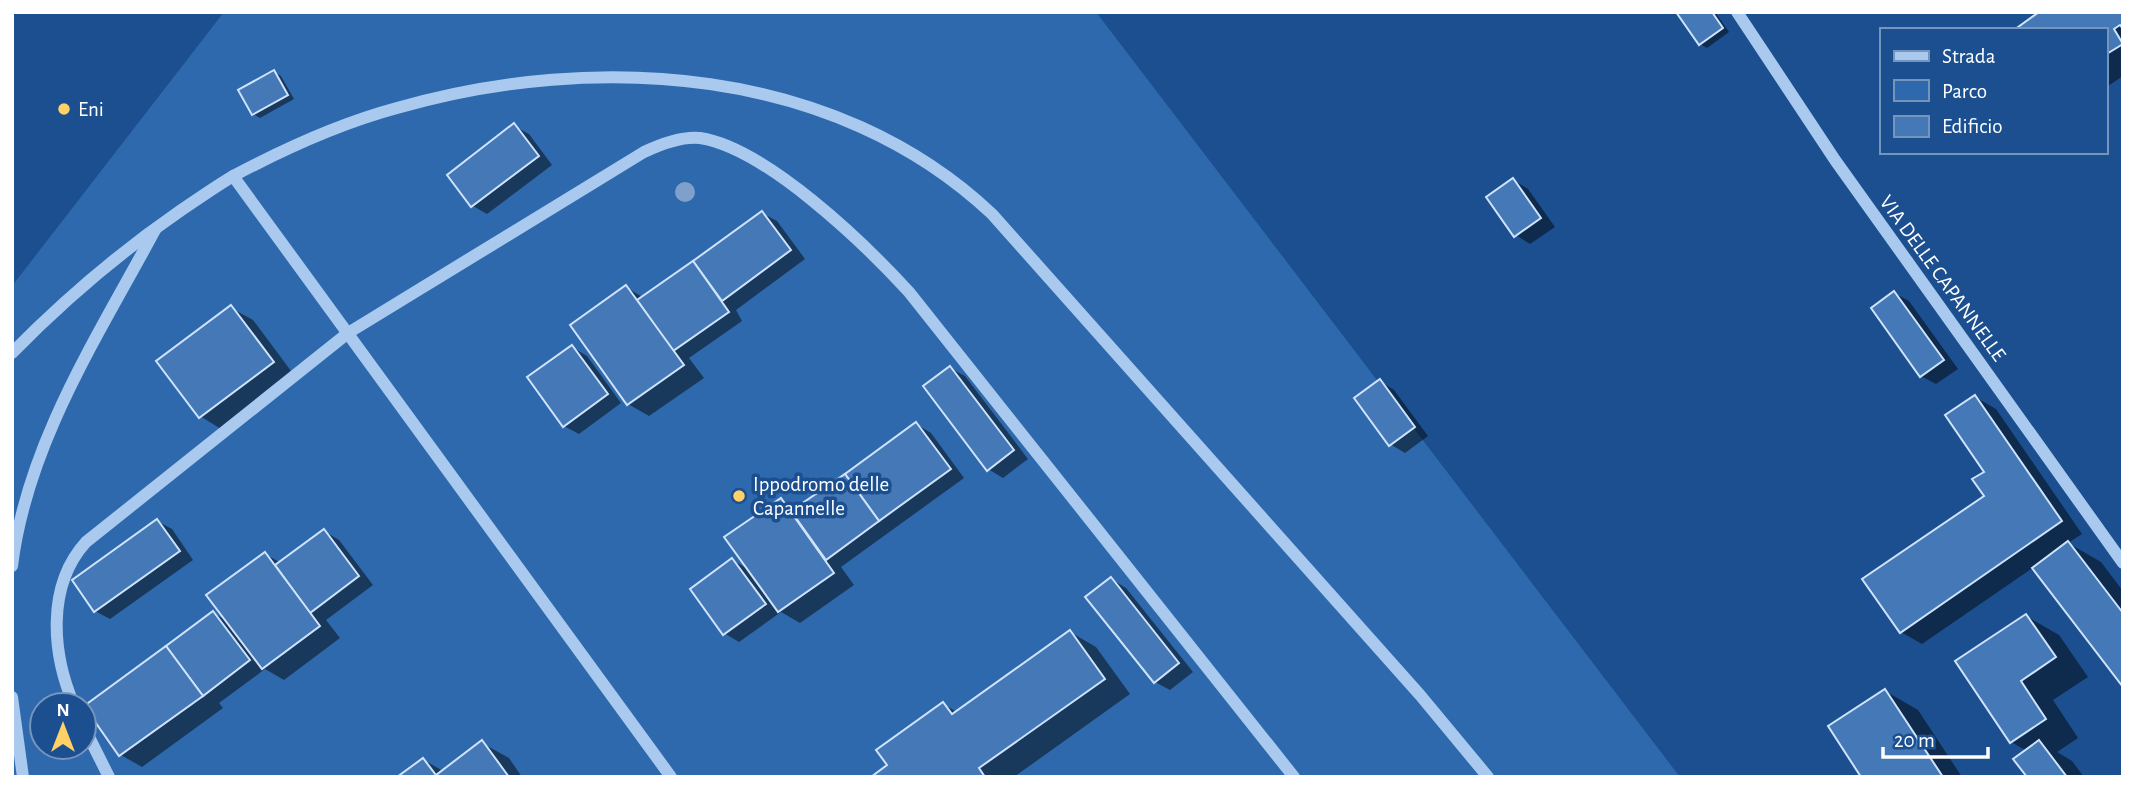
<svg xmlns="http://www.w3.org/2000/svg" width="2135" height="789" viewBox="0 0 2135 789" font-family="'Alegreya Sans',sans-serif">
  <rect width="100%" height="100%" fill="#1b4f8f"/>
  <path fill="#2e69ad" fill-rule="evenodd" d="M224,12H1096L1680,777H12V286ZM42,705H84V747H42Z"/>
  <g fill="#0007">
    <polygon points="1678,12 1715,12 1729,32 1707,48 1700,44"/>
    <polygon points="2123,12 2123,76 2105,88 2105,30"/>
    <polygon points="274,72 281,76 294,99 260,118 253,114"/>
    <polygon points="514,126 529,134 552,165 487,214 473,206"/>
    <polygon points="1513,180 1528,189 1555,227 1530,244 1516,235"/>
    <polygon points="762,213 777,221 805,259 736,310 742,321 689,358 704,378 649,416 628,404 572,326 626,287 644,298"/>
    <polygon points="1894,293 1909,301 1958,369 1936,384 1921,376"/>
    <polygon points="231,308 253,320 294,375 221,429 200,416"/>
    <polygon points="572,347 587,356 621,403 579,434 564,426"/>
    <polygon points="950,368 965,376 1028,459 1003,478 988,469"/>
    <polygon points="1380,381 1394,390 1428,436 1405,453 1390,444"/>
    <polygon points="1975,397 1996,409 2082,534 2068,543 2101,562 2123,591 2123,684 2034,567 1922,644 1901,632 1986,497 1987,472"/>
    <polygon points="916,424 931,433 964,478 841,567 854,585 800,623 781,612 739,642 724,633 732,560 750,570 781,500 797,509"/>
    <polygon points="157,521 172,529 193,560 110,619 95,611"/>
    <polygon points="324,531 339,540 373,585 326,620 340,638 284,680 265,669 219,703 223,708 142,767 121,755 86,707 213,613 229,622 265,554 281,563"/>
    <polygon points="1111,579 1126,588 1193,672 1170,690 1155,682"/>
    <polygon points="2026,616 2059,635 2088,677 2053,700 2078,738 2057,752 2072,761 2084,777 2029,777 2027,751 2011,742 1957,662"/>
    <polygon points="1070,632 1096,647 1130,694 1014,777 874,777 889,766 943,704 957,712"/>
    <polygon points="1885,691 1918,710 1962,777 1863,777"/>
    <polygon points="482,743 509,758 522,777 400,777 424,760 443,771"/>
  </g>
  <g fill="#4478b7" stroke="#cfe3fa" stroke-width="2">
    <polygon points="1676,12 1712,12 1723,28 1699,45"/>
    <polygon points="2039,12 2123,12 2123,29 2120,25 2114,29 2123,44 2105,55 2105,30 2014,30"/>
    <polygon points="274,70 288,95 252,115 238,90"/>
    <polygon points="514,123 539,156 471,207 447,175"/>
    <polygon points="1513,178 1541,218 1514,237 1486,197"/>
    <polygon points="762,211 791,250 722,301 693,261"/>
    <polygon points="693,261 729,312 673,351 637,300"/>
    <polygon points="626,285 684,365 627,405 570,325"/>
    <polygon points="1894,291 1944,360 1920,377 1871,308"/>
    <polygon points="231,305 274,362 199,418 156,361"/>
    <polygon points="572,345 608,394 563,427 527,377"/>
    <polygon points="950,366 1014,450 987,471 923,386"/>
    <polygon points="1380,379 1415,427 1389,446 1354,398"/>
    <polygon points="1975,395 2062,521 1900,633 1862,579 1984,496 1972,479 1984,472 1945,415"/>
    <polygon points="916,422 951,469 879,521 845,474"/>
    <polygon points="845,474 879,521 826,560 791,511"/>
    <polygon points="781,498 834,573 778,612 724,537"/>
    <polygon points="157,519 180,551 94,612 72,580"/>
    <polygon points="324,529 359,576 310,613 275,565"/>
    <polygon points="2068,541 2123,613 2123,687 2032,568"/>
    <polygon points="265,552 320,626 262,669 206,595"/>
    <polygon points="732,558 766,604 723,635 690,589"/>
    <polygon points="1111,577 1179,663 1154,683 1085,597"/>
    <polygon points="213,611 250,660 203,696 166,646"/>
    <polygon points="2026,614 2056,657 2021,681 2046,719 2010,743 1955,661"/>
    <polygon points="1070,630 1105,679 979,768 985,777 871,777 887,765 876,750 943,702 952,714"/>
    <polygon points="166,646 203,696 119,756 84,706"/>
    <polygon points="1885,689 1943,777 1861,777 1828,726"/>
    <polygon points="482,740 509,777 397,777 423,758 436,775"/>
    <polygon points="2039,740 2067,777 2027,777 2013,759"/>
  </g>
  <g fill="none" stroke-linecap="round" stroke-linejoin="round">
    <g stroke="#a9c9ee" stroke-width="12">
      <polyline points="1737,12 1835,160 2123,563"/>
      <polyline points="233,176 671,777"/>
      <path d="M12,353C64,300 119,253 180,211C198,199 216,186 235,175C286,148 341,123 397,108C596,51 835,66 992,214L1420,695L1488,777"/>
      <path d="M12,566C27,444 98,336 155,230"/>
      <polyline points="12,697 23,777"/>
      <path d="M74,705C52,654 46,586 86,542L348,333L644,152C661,144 681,136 700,138C766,148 865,244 909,292L1294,777"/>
      <polyline points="84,727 109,777"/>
    </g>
  </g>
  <circle fill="#7ea0ca" cx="685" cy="192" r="10"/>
  <g fill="#ffd166" stroke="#1b4f8f" stroke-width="2.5">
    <circle cx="64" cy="109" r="7"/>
    <circle cx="739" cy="496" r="7"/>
  </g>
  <g text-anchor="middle" stroke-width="7" stroke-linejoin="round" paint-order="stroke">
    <g font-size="21" fill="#fff" stroke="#1b4f8f" text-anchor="start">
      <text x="78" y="116">Eni</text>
      <text x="753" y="491">Ippodromo delle<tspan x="753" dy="24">Capannelle</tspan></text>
    </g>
    <g font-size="21" fill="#fff" stroke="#1b4f8f">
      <text transform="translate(1943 278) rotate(54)" y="7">VIA DELLE CAPANNELLE</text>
    </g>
  </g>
  <rect width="2135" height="789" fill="none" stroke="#ffffff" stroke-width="28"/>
  <rect x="1880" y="28" width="228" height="126" fill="#1b4f8f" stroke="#7695bc" stroke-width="2"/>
  <rect x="1894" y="51" width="35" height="10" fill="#a9c9ee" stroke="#7695bc" stroke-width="2"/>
  <text x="1942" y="63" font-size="21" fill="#ffffff">Strada</text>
  <rect x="1894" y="80" width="35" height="21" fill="#2e69ad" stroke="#7695bc" stroke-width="2"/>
  <text x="1942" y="98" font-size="21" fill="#ffffff">Parco</text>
  <rect x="1894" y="116" width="35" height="21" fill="#4478b7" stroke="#7695bc" stroke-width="2"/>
  <text x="1942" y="133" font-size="21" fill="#ffffff">Edificio</text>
  <g transform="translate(63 726)"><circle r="33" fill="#1b4f8f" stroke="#7695bc" stroke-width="2"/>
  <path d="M0-5L12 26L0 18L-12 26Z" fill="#ffd166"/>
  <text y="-10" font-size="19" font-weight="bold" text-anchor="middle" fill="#ffffff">N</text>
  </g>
  <path d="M1883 747v10h105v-10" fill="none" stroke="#ffffff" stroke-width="3.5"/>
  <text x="1894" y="747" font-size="21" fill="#ffffff" stroke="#1b4f8f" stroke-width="5" paint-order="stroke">20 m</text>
</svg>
